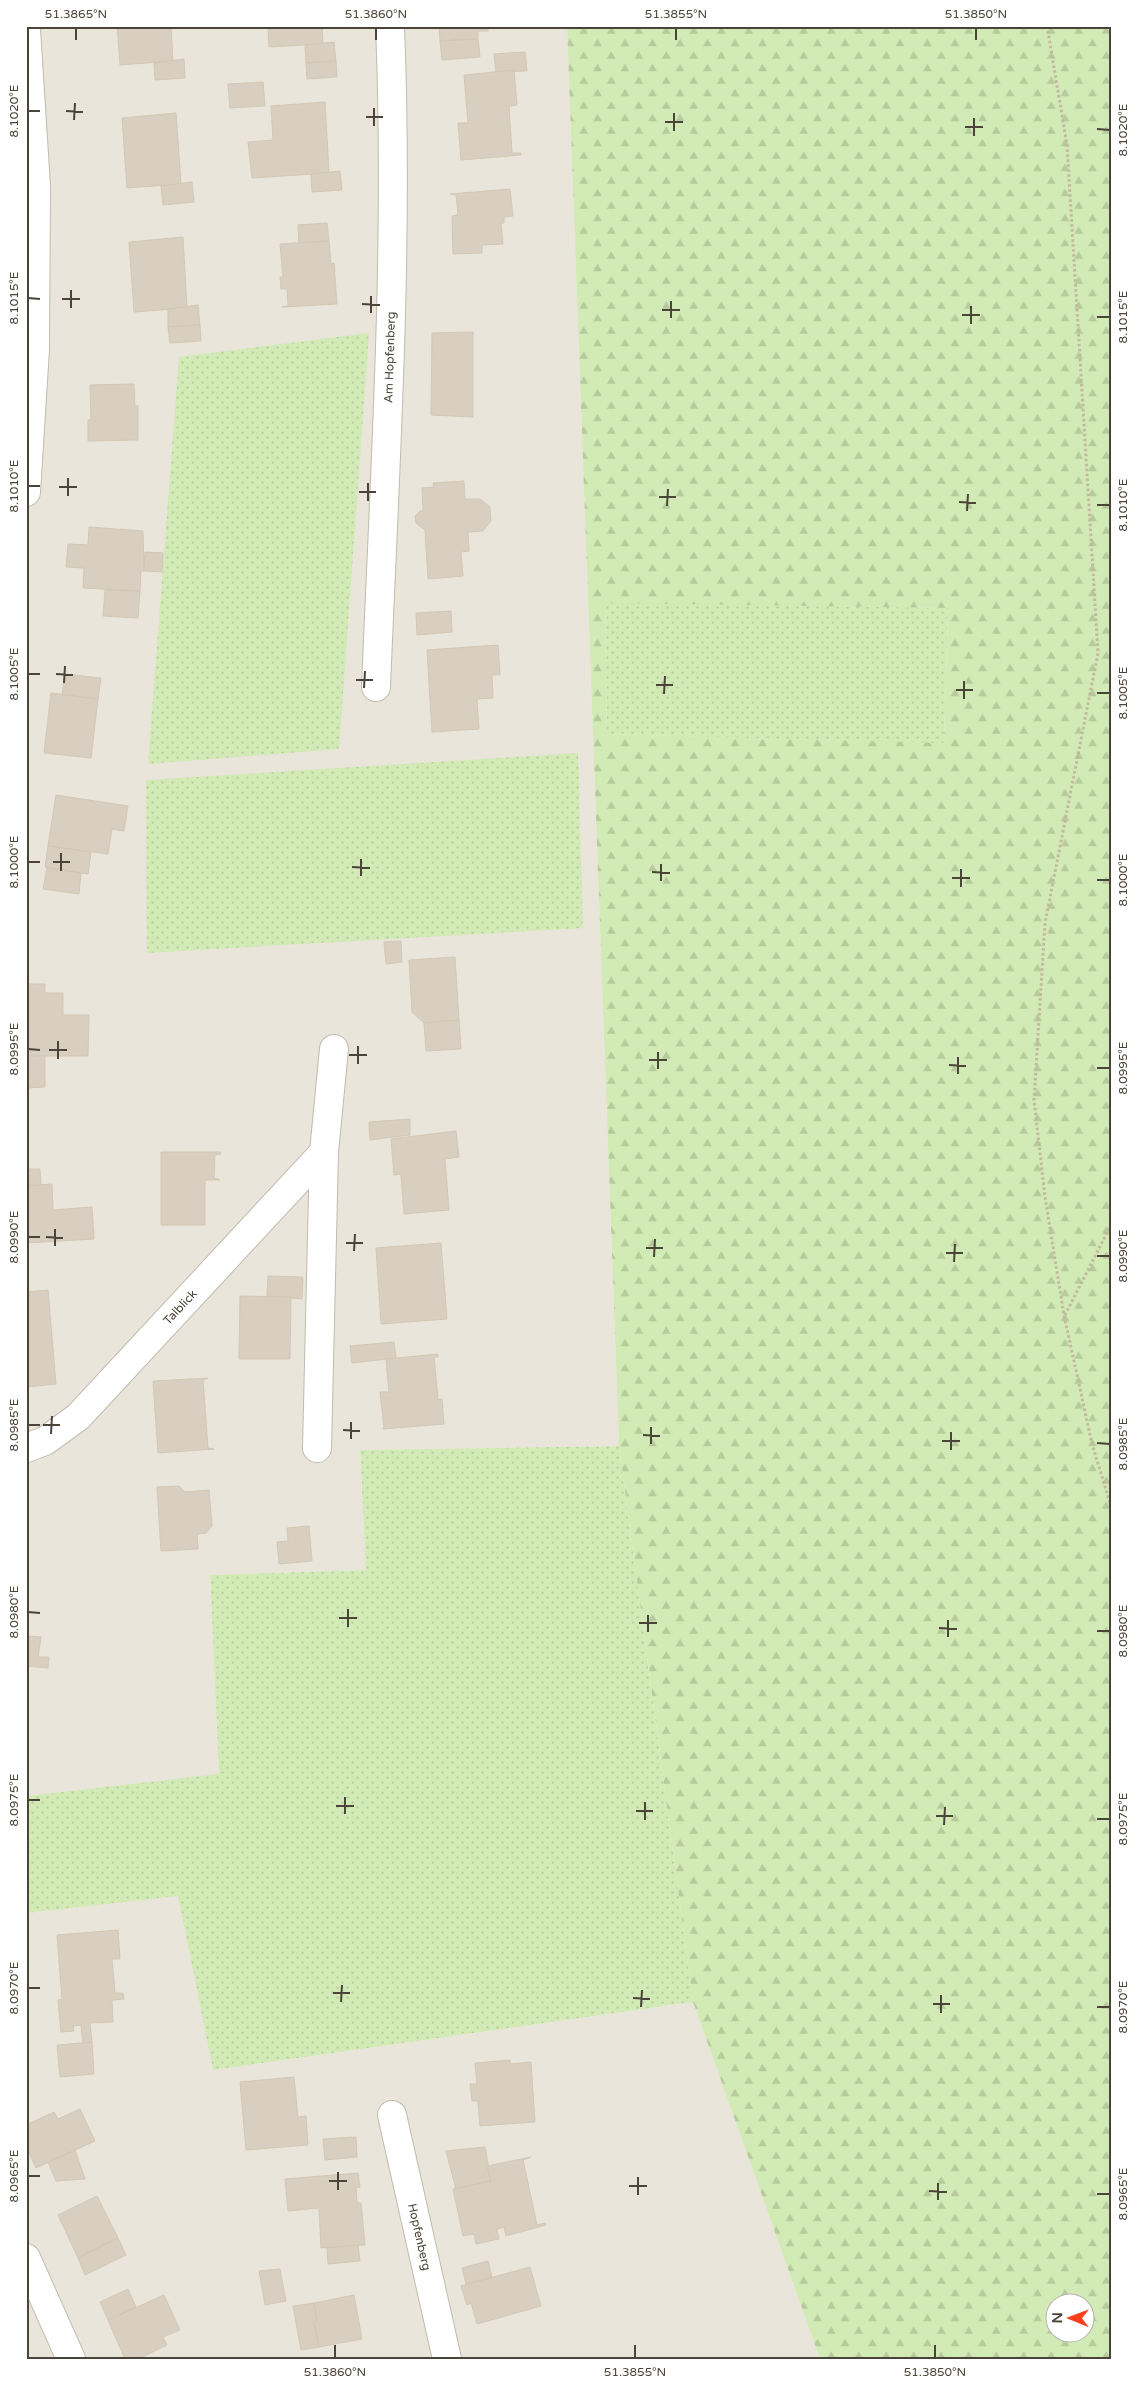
<svg xmlns="http://www.w3.org/2000/svg" width="1137" height="2385" viewBox="0 0 1137 2385" font-family="'Varela Round',sans-serif">
  <defs>
    <pattern id="grass-dots" width="8" height="8" patternUnits="userSpaceOnUse" patternTransform="scale(1.25)"><rect width="8" height="8" fill="#d2eab5"/><path d="M2 2h.1M6 6h.1" fill="none" stroke="#b6ca9c" stroke-width="1.8" stroke-linecap="round"/></pattern>
    <pattern id="forest-firs" width="22" height="20" patternUnits="userSpaceOnUse" patternTransform="scale(1.25)"><rect width="22" height="20" fill="#d2eab5"/><path d="M5 1l3.5 6h-7zM16 11l3.5 6h-7z" fill="#b6ca9c"/></pattern>
  </defs>
  <rect width="100%" height="100%" fill="#f6f3ec"/>
  <g fill="#eae5da">
    <polygon points="26,26 567,26 619,1446 360,1450 366,1570 210,1575 219,1775 26,1796"/>
    <polygon points="178,1895 213,2070 693,2002 820,2359 26,2359 26,1913"/>
  </g>
  <g fill="url(#grass-dots)">
    <polygon points="369,333 339,749 148,764 179,357"/>
    <polygon points="605,602 948,608 944,744 607,734"/>
    <polygon points="578,753 583,928 147,953 146,780"/>
    <polygon points="619,1446 693,2002 213,2070 178,1896 26,1913 26,1796 219,1774 210,1575 366,1570 360,1450"/>
  </g>
  <path fill="url(#forest-firs)" fill-rule="evenodd" d="M567,26H1111V2359H820L693,2002L619,1446ZM605,603L948,608L944,743L607,734ZM1054,2302H1084V2332H1054Z"/>
  <g fill="#d8cfc1" stroke="#d3c7b4">
    <polygon points="117,26 171,26 173,61 120,65"/>
    <polygon points="268,26 322,26 323,44 269,47"/>
    <polygon points="439,26 488,26 488,31 478,31 478,39 440,41"/>
    <polygon points="478,39 480,57 442,60 440,41"/>
    <polygon points="334,42 336,61 306,63 305,45"/>
    <polygon points="525,52 527,71 496,72 494,54"/>
    <polygon points="184,59 185,78 155,80 154,63"/>
    <polygon points="336,61 337,77 307,79 306,63"/>
    <polygon points="514,70 517,105 509,106 512,153 521,153 521,155 461,160 458,123 468,123 464,75"/>
    <polygon points="263,82 265,106 230,108 228,84"/>
    <polygon points="325,102 329,173 252,178 248,142 273,140 271,106"/>
    <polygon points="176,113 181,184 127,188 122,118"/>
    <polygon points="340,171 342,190 312,192 311,174"/>
    <polygon points="192,182 194,202 163,205 161,186"/>
    <polygon points="510,189 513,216 504,217 504,223 501,223 503,244 482,245 482,253 453,254 452,216 458,215 456,195 450,194"/>
    <polygon points="327,223 329,241 299,243 298,225"/>
    <polygon points="183,237 187,308 134,312 129,242"/>
    <polygon points="329,241 331,264 334,263 337,304 282,307 288,306 287,289 281,289 280,277 283,277 280,244"/>
    <polygon points="198,305 200,325 168,327 168,309"/>
    <polygon points="200,325 201,341 170,343 168,327"/>
    <polygon points="473,332 473,417 431,415 432,333"/>
    <polygon points="134,384 135,406 138,406 138,440 88,441 88,420 91,420 90,385"/>
    <polygon points="464,481 465,499 480,499 490,507 491,521 483,531 468,532 469,551 461,552 463,576 428,579 425,530 416,523 415,516 420,511 423,511 422,488 434,487 433,483"/>
    <polygon points="89,527 143,531 144,571 141,571 140,591 83,588 84,568 66,567 68,544 88,545"/>
    <polygon points="145,552 163,553 162,572 144,571"/>
    <polygon points="105,590 140,591 138,618 103,616"/>
    <polygon points="451,611 452,632 417,635 416,613"/>
    <polygon points="498,645 500,675 492,675 493,698 477,699 479,729 432,732 427,650"/>
    <polygon points="65,674 101,678 98,699 62,695"/>
    <polygon points="51,693 98,699 91,758 44,753"/>
    <polygon points="56,795 128,806 124,831 112,829 108,854 48,846"/>
    <polygon points="48,846 91,852 88,874 45,867"/>
    <polygon points="47,868 81,873 79,894 43,889"/>
    <polygon points="401,941 402,962 386,964 384,942"/>
    <polygon points="455,957 459,1020 424,1023 412,1012 409,960"/>
    <polygon points="26,984 45,984 45,993 63,993 63,1015 89,1015 88,1056 26,1056"/>
    <polygon points="459,1020 461,1049 426,1051 424,1023"/>
    <polygon points="26,1056 45,1056 45,1087 26,1088"/>
    <polygon points="410,1119 410,1135 370,1140 369,1122"/>
    <polygon points="456,1131 459,1157 445,1159 449,1210 404,1214 401,1174 394,1175 391,1139"/>
    <polygon points="161,1152 220,1152 221,1154 215,1155 214,1178 220,1180 205,1180 205,1225 161,1225"/>
    <polygon points="26,1169 40,1169 41,1185 26,1186"/>
    <polygon points="52,1184 53,1210 92,1207 94,1239 26,1243 26,1186"/>
    <polygon points="441,1243 447,1319 381,1324 376,1248"/>
    <polygon points="268,1276 303,1277 302,1299 267,1296"/>
    <polygon points="48,1290 56,1384 26,1387 26,1292"/>
    <polygon points="240,1296 291,1297 290,1359 239,1359"/>
    <polygon points="394,1342 396,1358 352,1363 350,1346"/>
    <polygon points="438,1354 438,1357 434,1357 438,1400 442,1399 444,1424 383,1429 384,1427 380,1392 389,1392 386,1359"/>
    <polygon points="208,1378 203,1380 208,1448 214,1449 158,1453 153,1381"/>
    <polygon points="179,1486 185,1492 209,1490 212,1526 206,1533 197,1534 198,1549 161,1551 157,1487"/>
    <polygon points="309,1526 312,1561 279,1564 277,1542 288,1541 287,1528"/>
    <polygon points="26,1636 41,1637 38,1657 49,1657 48,1668 26,1666"/>
    <polygon points="118,1930 120,1959 112,1959 115,1993 123,1993 124,1999 112,2000 113,2022 90,2023 92,2042 83,2043 81,2025 73,2026 74,2031 61,2032 58,2000 62,1999 57,1935"/>
    <polygon points="92,2042 94,2074 60,2077 57,2045"/>
    <polygon points="510,2060 510,2064 531,2062 535,2122 480,2126 478,2101 472,2101 470,2084 477,2084 475,2063"/>
    <polygon points="294,2077 298,2117 306,2116 308,2145 246,2150 240,2082"/>
    <polygon points="80,2109 95,2141 36,2168 26,2146 26,2125 54,2112 58,2119"/>
    <polygon points="356,2137 357,2157 325,2160 323,2139"/>
    <polygon points="485,2147 491,2181 456,2189 446,2151"/>
    <polygon points="75,2150 85,2179 56,2181 48,2162"/>
    <polygon points="531,2157 523,2160 537,2225 545,2223 546,2225 506,2236 504,2227 497,2229 499,2239 476,2244 474,2234 463,2236 453,2189 491,2181 487,2166"/>
    <polygon points="358,2173 360,2187 356,2188 357,2203 361,2203 365,2245 321,2248 319,2208 288,2211 285,2179"/>
    <polygon points="97,2196 118,2238 78,2258 58,2215"/>
    <polygon points="118,2238 126,2255 85,2275 78,2258"/>
    <polygon points="358,2245 360,2261 328,2264 327,2248"/>
    <polygon points="488,2261 492,2277 466,2284 462,2268"/>
    <polygon points="530,2267 541,2306 477,2324 471,2303 467,2305 461,2286"/>
    <polygon points="280,2269 286,2301 265,2305 259,2271"/>
    <polygon points="128,2289 136,2307 108,2320 100,2302"/>
    <polygon points="164,2295 180,2330 163,2337 167,2345 138,2359 125,2359 108,2320"/>
    <polygon points="354,2295 362,2339 319,2347 314,2322 317,2321 314,2303"/>
    <polygon points="314,2303 317,2321 314,2322 319,2347 301,2350 293,2306"/>
  </g>
  <g fill="none" stroke-linecap="round" stroke-linejoin="round">
    <g stroke="#c2bbae" stroke-width="30">
      <g id="minor">
        <path id="s1" d="M376,687C385,467 399,247 390,26"/>
        <path id="s2" d="M26,1448L45,1441L78,1417L324,1152"/>
        <polyline points="317,1448 324,1152 334,1049"/>
        <path id="s3" d="M392,2115L447,2359"/>
      </g>
    </g>
    <g stroke="#c2bbae" stroke-width="30">
      <g id="tertiary">
        <polyline points="26,30 36,186 35,349 26,492"/>
        <polyline points="26,2258 71,2359"/>
      </g>
    </g>
    <g stroke="#c4b79f" stroke-width="3" stroke-dasharray="2.5 2.5" stroke-linecap="butt">
      <polyline points="1047,26 1067,145 1098,653 1045,923 1034,1100 1045,1197 1064,1315 1092,1444 1111,1506"/>
      <polyline points="1065,1315 1111,1225"/>
    </g>
    <use href="#minor" stroke="#fff" stroke-width="28"/>
    <use href="#tertiary" stroke="#fff" stroke-width="28"/>
  </g>
  <path fill="none" stroke="#4b4439" stroke-width="2" d="M76,40V28M376,40V28M676,40V28M976,40V28M28,111H40M66,111L83,112M366,117H383M74,120L75,103M665,122H683M374,126V108M965,127H983M1097,129L1110,130M674,131V113M974,136V118M28,298L40,299M62,299H80M362,304L380,305M71,308V290M662,310H680M371,313V296M962,315H980M1097,317H1110M671,318V301M971,324V306M28,486H40M59,487H77M359,492H376M68,496V478M659,497H676M368,501V483M959,502L976,503M1097,505H1110M667,506L668,489M967,511L968,494M28,674H40M56,674L73,675M356,680H373M64,683L65,666M656,685H673M364,688L365,671M956,690H973M1097,693H1110M664,694L665,676M964,699V681M28,862H40M53,862H70M352,867L370,868M61,871V853M652,872L670,873M361,876V859M952,878H970M1097,880H1110M661,881V864M961,887V869M28,1049L40,1050M49,1050H67M349,1055H367M58,1059V1041M649,1060H667M358,1064V1046M949,1065L966,1066M1097,1068H1110M658,1069V1052M958,1074V1057M28,1237H40M46,1237L63,1238M346,1243H363M55,1246V1229M646,1248H663M354,1251L355,1234M946,1253H963M1097,1256H1110M654,1257L655,1239M954,1262L955,1244M28,1425H40M43,1425H60M343,1430L360,1431M51,1434L52,1416M643,1435L660,1436M351,1439V1422M942,1441H960M1097,1443L1110,1444M651,1444V1427M951,1450V1432M28,1612L40,1613M339,1618H357M639,1623H657M348,1627V1609M939,1628L957,1629M1097,1631H1110M648,1632V1615M948,1637V1620M28,1800H40M336,1806H354M636,1811H653M345,1814V1797M936,1816H953M1097,1819H1110M645,1820V1802M944,1825L945,1807M28,1988H40M333,1993H350M633,1998L650,1999M341,2002L342,1985M933,2004H950M641,2007L642,1990M1097,2007H1110M941,2013V1995M28,2176H40M329,2181H347M629,2186H647M338,2190V2172M929,2191L947,2192M1097,2194H1110M638,2195V2177M938,2200V2183M335,2358V2345M635,2358V2345M935,2358V2345"/>
  <g text-anchor="middle" stroke-width="4.5" stroke-linejoin="round" paint-order="stroke">
    <g font-size="12" fill="#4b4439" stroke="#fff">
      <text dy="4" stroke="none"><textPath href="#s1" startOffset="330">Am Hopfenberg</textPath></text>
      <text dy="4" stroke="none"><textPath href="#s2" startOffset="211">Talblick</textPath></text>
      <text dy="4" stroke="none"><textPath href="#s3" startOffset="125">Hopfenberg</textPath></text>
    </g>
  </g>
  <rect width="1137" height="2385" fill="none" stroke="#ffffff" stroke-width="55"/>
  <g transform="translate(1070 2318) rotate(271)"><circle r="24" fill="#ffffff" stroke="#b7b4b0"/>
  <path d="M0-4L9 19L0 12L-9 19Z" fill="#fc3f1d"/>
  <text y="-8" font-size="14" font-weight="bold" text-anchor="middle" fill="#4b4439">N</text>
  </g>
  <rect x="28" y="28" width="1082" height="2330" fill="none" stroke="#4b4439" stroke-width="2"/>
  <g font-size="12" text-anchor="middle" fill="#4b4439">
    <text x="76" y="18">51.3865°N</text>
    <text x="376" y="18">51.3860°N</text>
    <text x="676" y="18">51.3855°N</text>
    <text x="976" y="18">51.3850°N</text>
    <text transform="translate(14 111) rotate(-90)" y="4">8.1020°E</text>
    <text transform="translate(1123 130) rotate(-90)" y="4">8.1020°E</text>
    <text transform="translate(14 298) rotate(-90)" y="4">8.1015°E</text>
    <text transform="translate(1123 317) rotate(-90)" y="4">8.1015°E</text>
    <text transform="translate(14 486) rotate(-90)" y="4">8.1010°E</text>
    <text transform="translate(1123 505) rotate(-90)" y="4">8.1010°E</text>
    <text transform="translate(14 674) rotate(-90)" y="4">8.1005°E</text>
    <text transform="translate(1123 693) rotate(-90)" y="4">8.1005°E</text>
    <text transform="translate(14 862) rotate(-90)" y="4">8.1000°E</text>
    <text transform="translate(1123 880) rotate(-90)" y="4">8.1000°E</text>
    <text transform="translate(14 1049) rotate(-90)" y="4">8.0995°E</text>
    <text transform="translate(1123 1068) rotate(-90)" y="4">8.0995°E</text>
    <text transform="translate(14 1237) rotate(-90)" y="4">8.0990°E</text>
    <text transform="translate(1123 1256) rotate(-90)" y="4">8.0990°E</text>
    <text transform="translate(14 1425) rotate(-90)" y="4">8.0985°E</text>
    <text transform="translate(1123 1444) rotate(-90)" y="4">8.0985°E</text>
    <text transform="translate(14 1612) rotate(-90)" y="4">8.0980°E</text>
    <text transform="translate(1123 1631) rotate(-90)" y="4">8.0980°E</text>
    <text transform="translate(14 1800) rotate(-90)" y="4">8.0975°E</text>
    <text transform="translate(1123 1819) rotate(-90)" y="4">8.0975°E</text>
    <text transform="translate(14 1988) rotate(-90)" y="4">8.0970°E</text>
    <text transform="translate(1123 2007) rotate(-90)" y="4">8.0970°E</text>
    <text transform="translate(14 2176) rotate(-90)" y="4">8.0965°E</text>
    <text transform="translate(1123 2194) rotate(-90)" y="4">8.0965°E</text>
    <text x="335" y="2376">51.3860°N</text>
    <text x="635" y="2376">51.3855°N</text>
    <text x="935" y="2376">51.3850°N</text>
  </g>
</svg>
